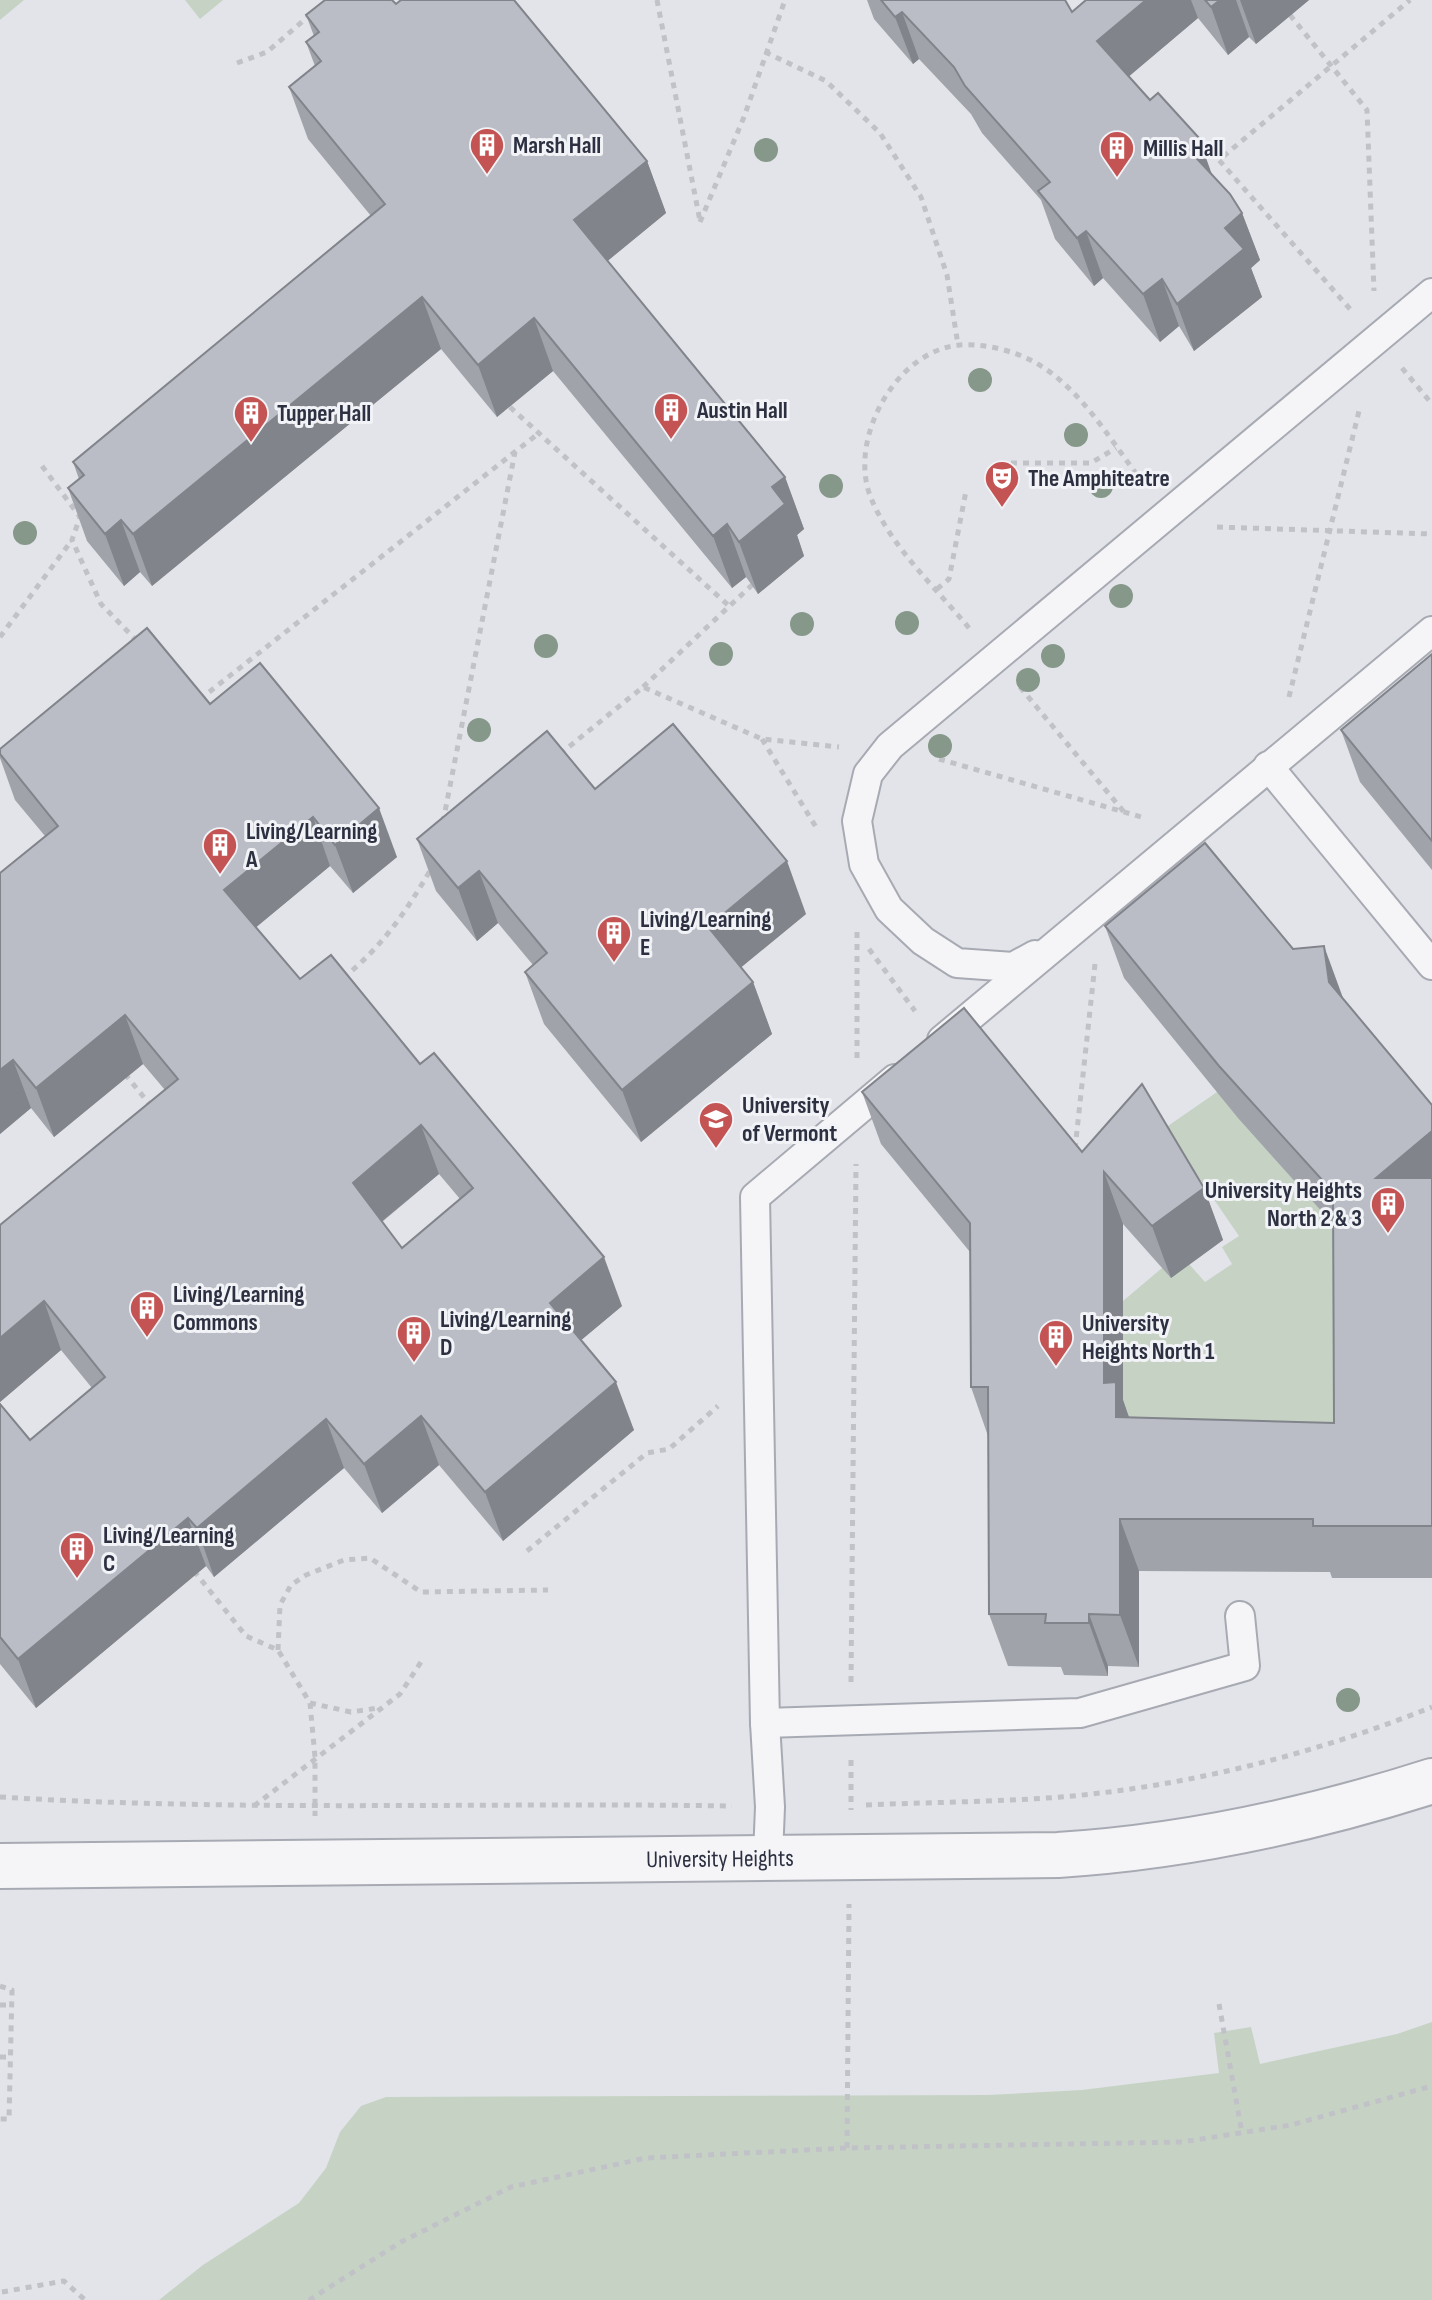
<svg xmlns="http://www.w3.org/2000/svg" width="1432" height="2300" viewBox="0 0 1432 2300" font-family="'Sofia Sans Condensed',sans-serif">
  <rect width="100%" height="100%" fill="#e2e4e9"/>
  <g fill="#c6d3c4">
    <polygon points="0,0 24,0 0,20"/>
    <polygon points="185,0 223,0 200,19"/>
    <polygon points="1217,1092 1242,1112 1362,1256 1353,1431 1123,1435 1123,1301 1162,1268 1189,1264 1205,1282 1232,1264 1222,1247 1239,1236 1165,1128"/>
    <polygon points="1432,2022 1432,2300 159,2300 203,2265 299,2203 326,2168 340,2132 361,2106 386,2097 988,2095 1082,2090 1219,2073 1214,2033 1251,2027 1260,2064 1397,2034"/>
  </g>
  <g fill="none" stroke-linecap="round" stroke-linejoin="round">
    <g stroke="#a8aab3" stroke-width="32">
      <g id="lane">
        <polyline points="1268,766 1432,965"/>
        <polyline points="1035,955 1013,967 957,963 923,941 889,909 864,864 857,821 868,774 890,746 1432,293"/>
        <polyline points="942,1040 1432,631"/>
        <polyline points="765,1723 1080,1713 1245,1666 1240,1616"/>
        <polyline points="768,1856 770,1807 765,1723 755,1197 895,1079"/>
      </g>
    </g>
    <g stroke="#a8aab3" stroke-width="48">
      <g id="street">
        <path id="s1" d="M0,1866L1058,1855C1186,1847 1310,1820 1432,1781"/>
      </g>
    </g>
    <g stroke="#c1c2c8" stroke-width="5" stroke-dasharray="6 6" stroke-linecap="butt">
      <polyline points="657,0 700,221"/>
      <polyline points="1290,15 1367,110 1374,291"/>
      <polyline points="765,52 826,81 880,133 921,197 947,275 958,345"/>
      <polyline points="237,63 267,52 310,15"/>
      <polyline points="700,222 744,117 785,0"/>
      <polyline points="1350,309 1219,160 1410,0"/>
      <polyline points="1402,368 1432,404"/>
      <polyline points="510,407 729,606"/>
      <polyline points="1011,463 1091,463 1116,448"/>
      <polyline points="42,466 80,517 72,540 101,604 138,642"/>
      <polyline points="1217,527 1432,534"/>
      <polyline points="937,589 949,579 966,491"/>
      <path d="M969,628C936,588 891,547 871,498C847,440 896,350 960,345C984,343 1015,351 1036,363C1082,389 1112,443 1144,484"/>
      <polyline points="0,637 72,540"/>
      <polyline points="643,687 752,585"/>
      <polyline points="1020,687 1124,812"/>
      <polyline points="1289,697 1360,407"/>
      <polyline points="202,701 204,696 539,433"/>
      <polyline points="762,739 816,827"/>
      <polyline points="560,754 643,687 762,739 839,747"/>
      <polyline points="939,759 1145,818"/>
      <polyline points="443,822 515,452"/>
      <polyline points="869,949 915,1011"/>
      <path d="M343,978C382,947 406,912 431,869"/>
      <polyline points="857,1058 857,932"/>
      <polyline points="125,1074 151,1106"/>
      <polyline points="1075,1149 1095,964"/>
      <polyline points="527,1551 647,1453 669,1449 718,1406"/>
      <polyline points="194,1571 246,1636 278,1650 310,1703 315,1757 315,1816"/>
      <polyline points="278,1650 280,1605 291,1585 306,1575 344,1560 370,1558 421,1592 548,1590"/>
      <polyline points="851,1682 856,1164"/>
      <polyline points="310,1703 351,1712 378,1708"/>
      <polyline points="851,1760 851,1810"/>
      <path d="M0,1797C243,1812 488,1802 732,1806"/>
      <path d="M866,1805C934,1802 1004,1802 1073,1796C1196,1784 1317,1753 1432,1707"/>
      <polyline points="254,1806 400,1694 421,1662"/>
      <polyline points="0,1986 12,1990 9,2119 0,2119"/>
      <polyline points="1219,2004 1242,2133"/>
      <polyline points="0,2005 12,2005"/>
      <polyline points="0,2057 11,2057"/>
      <polyline points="847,2148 849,1904"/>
      <polyline points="2,2292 64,2281 85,2300"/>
      <polyline points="309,2300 401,2242 511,2187 646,2158 847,2148 1182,2142 1291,2125 1432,2086"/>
    </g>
    <use href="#lane" stroke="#f5f5f8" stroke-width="28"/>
    <use href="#street" stroke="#f5f5f8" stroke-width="44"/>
  </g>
  <g fill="#869889">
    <circle cx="766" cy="150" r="12"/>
    <circle cx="980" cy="380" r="12"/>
    <circle cx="1076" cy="435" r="12"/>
    <circle cx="831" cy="486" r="12"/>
    <circle cx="1101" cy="486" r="12"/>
    <circle cx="25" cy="533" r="12"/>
    <circle cx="1121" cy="596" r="12"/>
    <circle cx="907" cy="623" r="12"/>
    <circle cx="802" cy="624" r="12"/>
    <circle cx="546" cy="646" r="12"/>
    <circle cx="721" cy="654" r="12"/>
    <circle cx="1053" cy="656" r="12"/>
    <circle cx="1028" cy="680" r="12"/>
    <circle cx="479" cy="730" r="12"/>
    <circle cx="940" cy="746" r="12"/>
    <circle cx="1348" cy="1700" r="12"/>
  </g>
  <g fill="#a0a3aa" fill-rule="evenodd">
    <polygon points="867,0 1065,0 1072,12 1086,0 1309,0 1256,44 1249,37 1228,55 1198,18 1129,76 1212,174 1242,213 1260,260 1251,268 1262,297 1194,351 1179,326 1160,342 1103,278 1094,286 1055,239 1041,200 982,133 971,114 919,59 913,64 874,19"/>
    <polygon points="396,4 647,161 666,213 607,261 785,477 804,529 797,535 804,556 758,594 746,577 732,588 553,371 497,417 441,349 152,586 140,572 124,586 87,541 68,488 79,479 73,462 371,216 308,139 289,87 315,66 306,42 314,36 306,15"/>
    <polygon points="1432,654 1432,870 1360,782 1341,730"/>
    <path d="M210,704L397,857L353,893L330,866L256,927L300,979L420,1064L622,1306L581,1340L634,1430L503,1541L439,1465L382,1513L344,1468L214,1577L206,1566L36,1708L0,1664V1404L30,1440L92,1388L61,1350L0,1402V1225L165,1090L143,1064L54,1137L31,1108L0,1134V873L45,836L15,800L0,758V749ZM439,1174L460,1199L402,1248L382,1222Z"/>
    <polygon points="595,789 806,914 741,967 753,982 772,1034 641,1142 544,1024 525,972 533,965 498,923 477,941 436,891 417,839"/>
    <polygon points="1105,926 1293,949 1343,999 1432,1105 1432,1578 1332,1578 1330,1572 1139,1571 1139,1667 1108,1666 1108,1676 1064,1675 1061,1667 1008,1666 989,1614 988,1436 971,1387 970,1252 881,1144 862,1092 1082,1152 1204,1188 1223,1240 1171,1278 1123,1224 1123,1400 1129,1417 1334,1423 1333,1224 1238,1118 1124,978"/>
  </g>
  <g fill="#82848b">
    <polygon points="1146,0 1191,0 1198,18 1114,89 1097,41"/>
    <polygon points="1220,0 1236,0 1249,37 1228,55 1211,7"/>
    <polygon points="1240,0 1309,0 1256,44"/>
    <polygon points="902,12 919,59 913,64 895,17"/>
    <polygon points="1199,138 1216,186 1187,148"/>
    <polygon points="647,161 666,213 593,273 574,220"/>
    <polygon points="1242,213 1260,260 1251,268 1262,297 1194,351 1177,304 1225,228"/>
    <polygon points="1086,231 1103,278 1094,286 1077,238"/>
    <polygon points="1162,279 1179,326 1160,342 1143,294"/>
    <polygon points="422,297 441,349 152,586 133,534"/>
    <polygon points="534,318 553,371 497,417 478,365"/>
    <polygon points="785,477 804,529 797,535 804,556 758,594 739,542 772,487"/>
    <polygon points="121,520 140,572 124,586 105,534"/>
    <polygon points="727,524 746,577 732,588 713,536"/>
    <polygon points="379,808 397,857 353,893 335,845"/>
    <polygon points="313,817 330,866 242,939 224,890"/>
    <polygon points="787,861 806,914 727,979 708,927"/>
    <polygon points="479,871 498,923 477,941 458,888"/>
    <polygon points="1324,946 1343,998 1329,982"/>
    <polygon points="753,982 772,1034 641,1142 622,1090"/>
    <polygon points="125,1015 143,1064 54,1137 36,1088"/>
    <polygon points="13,1060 31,1108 0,1134 0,1070"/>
    <polygon points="421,1125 439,1174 370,1231 353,1183"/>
    <polygon points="1432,1131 1432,1199 1376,1178"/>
    <polygon points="1104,1172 1123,1224 1123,1400 1135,1435 1135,1469 1104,1383"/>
    <polygon points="1204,1188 1223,1240 1171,1278 1152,1226"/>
    <polygon points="604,1257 622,1306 567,1352 550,1303"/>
    <polygon points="44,1301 61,1350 0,1402 0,1338"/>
    <polygon points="616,1382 634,1430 503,1541 485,1492"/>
    <polygon points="421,1416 439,1465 382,1513 364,1464"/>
    <polygon points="326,1419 344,1468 214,1577 197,1528"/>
    <polygon points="188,1518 206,1566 36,1708 18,1659"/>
    <polygon points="1120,1519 1139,1571 1139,1667 1120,1615"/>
    <polygon points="1089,1614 1108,1666 1108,1676 1089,1623"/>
  </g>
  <g fill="#babdc6" stroke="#82848b" stroke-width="2" fill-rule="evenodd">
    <polygon points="325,0 392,0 396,4 401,0 514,0 647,161 574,220 785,477 772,487 785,504 739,542 727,524 713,536 534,318 478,365 422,297 133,534 121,520 105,534 68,488 84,475 73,462 385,204 289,87 321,61 306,42 319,32 306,15"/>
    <polygon points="881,0 1065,0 1072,12 1086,0 1146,0 1097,41 1150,100 1158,93 1199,138 1187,148 1230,194 1242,213 1225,228 1244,249 1177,304 1162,279 1143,294 1086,231 1077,238 1038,191 1050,182 965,86 954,67 902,12 895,17"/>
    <polygon points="1205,0 1220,0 1211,7"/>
    <path d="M147,628L210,704L260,663L379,808L335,845L313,817L224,890L300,979L331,955L420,1064L434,1053L604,1257L550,1303L616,1382L485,1492L421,1416L364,1464L326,1419L197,1528L188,1518L18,1659L0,1637V1404L30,1440L105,1377L44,1301L0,1338V1225L178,1079L125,1015L36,1088L13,1060L0,1070V873L58,826L0,754V749ZM421,1125L473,1188L402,1248L353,1183Z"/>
    <polygon points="1432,654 1432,841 1341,730"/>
    <polygon points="673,724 787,861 708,927 753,982 622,1090 525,972 547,953 479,871 458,888 417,839 547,731 595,789"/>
    <polygon points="1205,843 1293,949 1324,946 1329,982 1432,1105 1432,1131 1376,1178 1432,1178 1432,1526 1313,1526 1313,1519 1120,1519 1120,1615 1089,1614 1089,1623 1045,1623 1046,1614 989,1614 988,1387 971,1387 970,1223 862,1092 964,1008 1082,1152 1142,1084 1204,1188 1152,1226 1104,1172 1104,1383 1116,1382 1116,1417 1334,1423 1333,1192 1219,1066 1105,926"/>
  </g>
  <defs>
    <g id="building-pin" transform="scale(1.8)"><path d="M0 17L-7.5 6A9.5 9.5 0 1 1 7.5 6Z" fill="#c35453" stroke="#f2f3f7"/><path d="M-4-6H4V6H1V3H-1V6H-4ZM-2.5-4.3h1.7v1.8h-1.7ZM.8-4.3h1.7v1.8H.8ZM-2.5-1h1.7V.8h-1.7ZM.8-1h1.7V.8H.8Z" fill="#fff"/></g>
    <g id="theatre-pin" transform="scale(1.8)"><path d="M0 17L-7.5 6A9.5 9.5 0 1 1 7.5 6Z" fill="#c35453" stroke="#f2f3f7"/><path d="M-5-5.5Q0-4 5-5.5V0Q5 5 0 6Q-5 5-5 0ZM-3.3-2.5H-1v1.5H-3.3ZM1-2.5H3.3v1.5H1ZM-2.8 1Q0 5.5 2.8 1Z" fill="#fff"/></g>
    <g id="university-pin" transform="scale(1.8)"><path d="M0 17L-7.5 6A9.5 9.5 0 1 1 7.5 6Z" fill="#c35453" stroke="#f2f3f7"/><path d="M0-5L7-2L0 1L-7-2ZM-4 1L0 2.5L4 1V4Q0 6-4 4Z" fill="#fff"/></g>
  </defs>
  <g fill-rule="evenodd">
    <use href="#building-pin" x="487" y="145"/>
    <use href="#building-pin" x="1117" y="148"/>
    <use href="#building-pin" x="671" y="410"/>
    <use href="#building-pin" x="251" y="413"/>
    <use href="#theatre-pin" x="1002" y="478"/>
    <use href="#building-pin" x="220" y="845"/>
    <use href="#building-pin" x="614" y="933"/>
    <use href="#university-pin" x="716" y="1119"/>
    <use href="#building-pin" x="1388" y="1204"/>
    <use href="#building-pin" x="147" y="1308"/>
    <use href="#building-pin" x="414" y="1333"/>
    <use href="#building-pin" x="1056" y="1337"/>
    <use href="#building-pin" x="77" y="1549"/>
  </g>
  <g text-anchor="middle" stroke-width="6" stroke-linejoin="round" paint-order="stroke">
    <g font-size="24" font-weight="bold" fill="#2c3040" stroke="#f2f3f7" text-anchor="start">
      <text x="513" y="153">Marsh Hall</text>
      <text x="1143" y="156">Millis Hall</text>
      <text x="697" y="418">Austin Hall</text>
      <text x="277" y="421">Tupper Hall</text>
      <text x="1028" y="486">The Amphiteatre</text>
      <text x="246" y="839">Living/Learning<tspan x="246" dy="28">A</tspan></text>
      <text x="640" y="927">Living/Learning<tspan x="640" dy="28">E</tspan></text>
      <text x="742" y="1113">University<tspan x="742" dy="28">of Vermont</tspan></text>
      <text x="1362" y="1198" text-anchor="end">University Heights<tspan x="1362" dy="28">North 2 &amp; 3</tspan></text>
      <text x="173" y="1302">Living/Learning<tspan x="173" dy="28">Commons</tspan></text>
      <text x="440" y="1327">Living/Learning<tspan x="440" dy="28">D</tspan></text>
      <text x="1082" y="1331">University<tspan x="1082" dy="28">Heights North 1</tspan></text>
      <text x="103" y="1543">Living/Learning<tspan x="103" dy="28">C</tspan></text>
    </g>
    <g font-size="24" fill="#2c3040" stroke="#f2f3f7">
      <text dy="8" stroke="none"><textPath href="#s1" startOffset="720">University Heights</textPath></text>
    </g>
  </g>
</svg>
